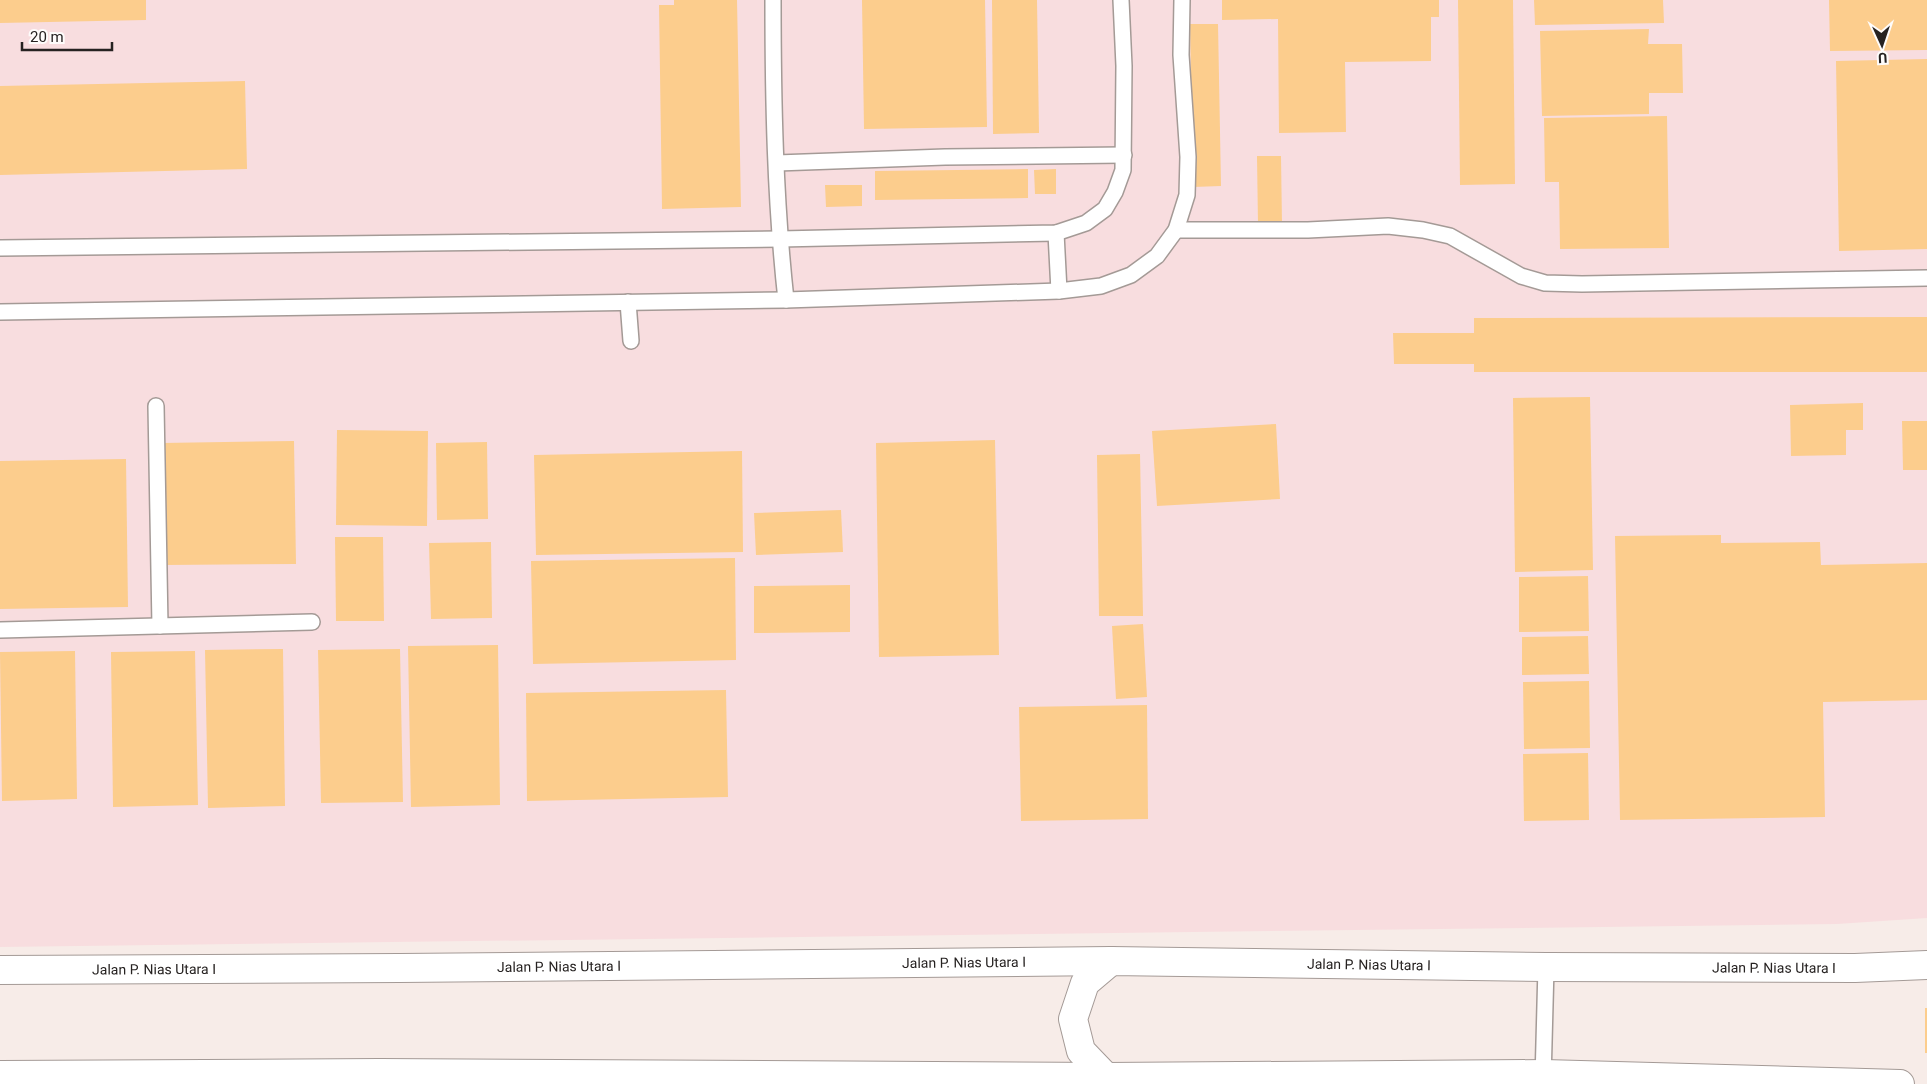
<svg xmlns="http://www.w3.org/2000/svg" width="1927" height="1084" viewBox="0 0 1927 1084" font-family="Roboto,sans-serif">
  <rect width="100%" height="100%" fill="#f7ece8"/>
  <polygon fill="#f8dddf" points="0,0 1927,0 1927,918 1837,924 0,947"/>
  <g fill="#fccd8d">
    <polygon points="0,0 146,0 146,20 0,23"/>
    <polygon points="674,0 737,0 741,207 662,209 659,5 674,5"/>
    <polygon points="862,0 985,0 987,127 864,129"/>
    <polygon points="992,0 1037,0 1039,133 993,134"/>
    <polygon points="1222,0 1439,0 1439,17 1431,17 1431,61 1345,62 1346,132 1279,133 1278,19 1222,20"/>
    <polygon points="1458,0 1513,0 1515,184 1460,185"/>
    <polygon points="1534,0 1663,0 1664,23 1535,25"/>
    <polygon points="1829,0 1927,0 1927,50 1830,51"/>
    <polygon points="1190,24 1218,24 1221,186 1193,187"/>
    <polygon points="1649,29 1648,44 1682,44 1683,93 1649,93 1649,114 1542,116 1540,31"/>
    <polygon points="1927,59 1927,249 1839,251 1836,61"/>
    <polygon points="245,81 247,169 0,175 0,86"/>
    <polygon points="1667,116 1669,248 1560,249 1559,182 1545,182 1544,118"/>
    <polygon points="1257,156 1281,156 1282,225 1258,225"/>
    <polygon points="1028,169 1028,198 875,200 875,171"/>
    <polygon points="1056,169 1056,194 1035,194 1034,170"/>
    <polygon points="825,185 862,185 862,206 826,207"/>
    <polygon points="1927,317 1927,372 1474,372 1474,364 1394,364 1393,333 1474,333 1474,318"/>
    <polygon points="1590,397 1593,570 1515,572 1513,398"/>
    <polygon points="1863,403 1863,430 1846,430 1846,455 1791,456 1790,405"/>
    <polygon points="1902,421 1927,421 1927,470 1903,470"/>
    <polygon points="1276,424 1280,499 1157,506 1152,431"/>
    <polygon points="337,430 428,431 427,526 336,525"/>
    <polygon points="995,440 999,655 879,657 876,443"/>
    <polygon points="294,441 296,564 164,565 162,443"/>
    <polygon points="487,442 488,519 437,520 436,443"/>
    <polygon points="742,451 743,552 536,555 534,455"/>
    <polygon points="1140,454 1143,616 1099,616 1097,455"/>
    <polygon points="126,459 128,607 0,609 0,461"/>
    <polygon points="841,510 843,552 756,555 754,513"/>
    <polygon points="1721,535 1721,543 1820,542 1821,565 1927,563 1927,700 1823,702 1825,817 1620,820 1615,536"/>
    <polygon points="335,537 383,537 384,621 336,621"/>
    <polygon points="491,542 492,618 431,619 429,543"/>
    <polygon points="735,558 736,660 533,664 531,561"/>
    <polygon points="1588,576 1589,631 1519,632 1519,577"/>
    <polygon points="850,585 850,632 754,633 754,586"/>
    <polygon points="1143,624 1147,697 1116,699 1112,626"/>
    <polygon points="1588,636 1589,674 1522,675 1522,637"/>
    <polygon points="498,645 500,805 411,807 408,646"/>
    <polygon points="283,649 285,806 208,808 205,650"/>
    <polygon points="400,649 403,802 321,803 318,650"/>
    <polygon points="75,651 77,799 2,801 0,652"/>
    <polygon points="195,651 198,805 113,807 111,652"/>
    <polygon points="1589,681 1590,748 1524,749 1523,682"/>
    <polygon points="726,690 728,797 527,801 526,693"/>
    <polygon points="1147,705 1148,819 1021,821 1019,707"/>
    <polygon points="1588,753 1589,820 1524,821 1523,754"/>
    <rect x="1925" y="1008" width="2" height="45"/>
  </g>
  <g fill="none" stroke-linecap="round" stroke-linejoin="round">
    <g stroke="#a49a96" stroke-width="18">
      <g id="lane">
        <path d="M773,0C773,100 775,200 786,300"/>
        <polyline points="777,163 945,157 1124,155"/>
        <polyline points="1176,230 1308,230 1388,226 1423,230 1450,236 1521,276 1545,283 1582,284 1927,278"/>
        <polyline points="1056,233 1059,291"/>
        <polyline points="0,248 780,239 1056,233 1086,223 1105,209 1115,192 1123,170 1124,66 1121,0"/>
        <polyline points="628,302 631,341"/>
        <polyline points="0,312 786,300 1059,291 1101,286 1131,275 1157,256 1176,230 1187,195 1188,157 1181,55 1182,0"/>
        <polyline points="156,406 160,626"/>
        <polyline points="0,630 312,622"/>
        <polyline points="1543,1080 1546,967"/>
      </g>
    </g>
    <g stroke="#a49a96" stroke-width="30">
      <g id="street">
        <path id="s1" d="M0,970L400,968L1111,961L1546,967L1855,968L1927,965"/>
        <polyline points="0,1075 380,1073 1106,1077 1544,1074 1900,1084"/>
        <polyline points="1106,1077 1081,1051 1073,1019 1085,983 1111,961"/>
      </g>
    </g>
    <use href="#lane" stroke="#fff" stroke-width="15"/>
    <use href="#street" stroke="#fff" stroke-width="28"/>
  </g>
  <g text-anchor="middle" stroke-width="5" stroke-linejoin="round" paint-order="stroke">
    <g font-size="14" fill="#262221" stroke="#fefcfb">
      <text dy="5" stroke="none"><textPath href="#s1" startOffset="964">Jalan P. Nias Utara I</textPath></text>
      <text dy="5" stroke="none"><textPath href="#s1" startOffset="1369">Jalan P. Nias Utara I</textPath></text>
      <text dy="5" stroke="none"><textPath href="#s1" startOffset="559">Jalan P. Nias Utara I</textPath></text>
      <text dy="5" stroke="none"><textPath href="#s1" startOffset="1774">Jalan P. Nias Utara I</textPath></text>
      <text dy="5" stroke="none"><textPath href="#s1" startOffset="154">Jalan P. Nias Utara I</textPath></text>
    </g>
  </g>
  <g transform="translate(1882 45) rotate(177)" stroke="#fefcfb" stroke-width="4" paint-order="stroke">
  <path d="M0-4L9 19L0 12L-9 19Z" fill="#262221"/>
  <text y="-8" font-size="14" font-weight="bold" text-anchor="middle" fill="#262221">U</text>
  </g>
  <path d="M22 42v8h90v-8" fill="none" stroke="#262221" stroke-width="2.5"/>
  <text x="30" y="42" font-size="15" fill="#262221" stroke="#fefcfb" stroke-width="4" paint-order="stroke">20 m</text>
</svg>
